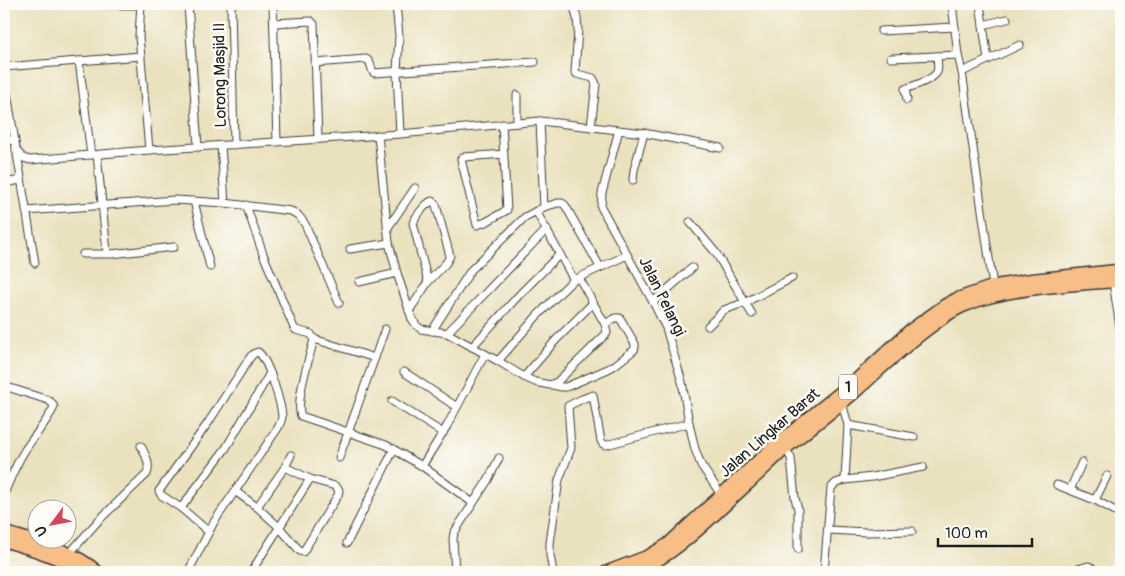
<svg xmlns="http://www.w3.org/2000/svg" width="1125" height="576" viewBox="0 0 1125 576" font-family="Pangolin,sans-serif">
  <rect width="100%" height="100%" fill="#fdfcf7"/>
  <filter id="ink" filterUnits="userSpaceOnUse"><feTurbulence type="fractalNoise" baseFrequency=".02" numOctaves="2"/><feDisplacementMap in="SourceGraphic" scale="10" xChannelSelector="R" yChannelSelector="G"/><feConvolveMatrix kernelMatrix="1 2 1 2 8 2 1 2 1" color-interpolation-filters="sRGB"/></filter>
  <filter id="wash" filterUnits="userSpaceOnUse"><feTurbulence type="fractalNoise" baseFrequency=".0096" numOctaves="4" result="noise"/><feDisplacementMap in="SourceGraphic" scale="20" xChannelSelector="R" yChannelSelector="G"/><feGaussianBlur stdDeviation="1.12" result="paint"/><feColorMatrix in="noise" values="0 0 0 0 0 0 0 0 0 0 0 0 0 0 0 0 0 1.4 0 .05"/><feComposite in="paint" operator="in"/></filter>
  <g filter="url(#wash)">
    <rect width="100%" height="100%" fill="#eae1be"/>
  </g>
  <g filter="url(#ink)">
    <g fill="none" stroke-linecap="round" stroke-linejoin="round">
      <g stroke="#3b3a34" stroke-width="9">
        <g id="minor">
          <polyline points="49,4 141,5"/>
          <polyline points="141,4 139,36 149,150"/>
          <polyline points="188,4 198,147"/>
          <polyline points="231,4 234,145"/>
          <polyline points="273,4 277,142"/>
          <polyline points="354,4 361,5 373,4"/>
          <polyline points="396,4 399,36 397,72 400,134"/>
          <polyline points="573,4 577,18 578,30 575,72 577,74 593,78 596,84 591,127"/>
          <polyline points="952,4 958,55 962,72 993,286"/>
          <polyline points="980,4 988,60"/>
          <polyline points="274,23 311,21 314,24 318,139"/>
          <polyline points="983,25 1007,19"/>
          <polyline points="881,31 955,27"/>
          <polyline points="891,58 958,55"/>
          <polyline points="79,61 91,155"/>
          <path d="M315,63L366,59C372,61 370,69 374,73L535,62"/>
          <polyline points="4,67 141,56"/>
          <polyline points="962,72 1020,45"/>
          <polyline points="4,75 35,263"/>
          <polyline points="517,95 517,123"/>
          <path d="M907,100L905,89C913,86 933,80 937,72C939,68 937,61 937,56"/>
          <polyline points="540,121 544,207"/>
          <polyline points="502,124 507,210 486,222 477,225 461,159 464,157 504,154"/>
          <polyline points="619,130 602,193 601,207 653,302 666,328 682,382 689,423 695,449 701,465 722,496"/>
          <polyline points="378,135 389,243 397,273 412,319 417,326 421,329 447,333 498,361 524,377 535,382 550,385 557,382 607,333 605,324 579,278"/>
          <polyline points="4,139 14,141"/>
          <polyline points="221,145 225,203"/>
          <polyline points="16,150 23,158 30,160 149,150 400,134 540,121 644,133 720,148"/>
          <polyline points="97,155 107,252 111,254 174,247"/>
          <polyline points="633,180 634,170 644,133"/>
          <polyline points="4,183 21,180"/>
          <polyline points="194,201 210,267"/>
          <polyline points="246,205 263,254 294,328 296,330 311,334 314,339 375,358"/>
          <polyline points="26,211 175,200 225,203 291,211 298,215 305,224 339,303"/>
          <polyline points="536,211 574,280"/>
          <polyline points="690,222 716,253 752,314"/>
          <polyline points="387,229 415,188"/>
          <polyline points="350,249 389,243"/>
          <polyline points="83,254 109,254"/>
          <polyline points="359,282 397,273"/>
          <polyline points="653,302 692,268"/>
          <path d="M409,311L428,282L446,263L450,256L436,205L434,202L432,201C425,204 416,216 413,223L428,282"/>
          <polyline points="708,326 724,310 746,302 792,278"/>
          <polyline points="432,331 471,270 525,217 544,207 558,203 562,203 565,205 600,267"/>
          <polyline points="447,333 547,229"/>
          <path d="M314,339C310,356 295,401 301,416L386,445L422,466L473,503"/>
          <polyline points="472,347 520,294 560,254"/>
          <polyline points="498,361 537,316 570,283 574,280 627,255"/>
          <polyline points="404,372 457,407"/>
          <polyline points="524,377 556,340 593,303"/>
          <polyline points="552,385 562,387 566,387 608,369 615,365 634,350 635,347 635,344 620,318 615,318 605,324"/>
          <path d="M4,386L48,400L52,403L54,407C47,422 34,436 25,450C16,464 10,479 4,494"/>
          <polyline points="392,401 443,433"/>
          <polyline points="848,425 914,437"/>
          <polyline points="786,449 791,458 795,498 798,509 798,549"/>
          <polyline points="339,458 385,329"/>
          <polyline points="422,466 447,426 485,354"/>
          <polyline points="845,480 872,477 923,467"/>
          <polyline points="1057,485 1095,500 1121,514"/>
          <polyline points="1070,490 1082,462"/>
          <polyline points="235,491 257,507 279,527 300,551 303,552 338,495 339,490 335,486 310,479 285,467"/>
          <polyline points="1095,500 1107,476"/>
          <polyline points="257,507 285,467 291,455"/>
          <polyline points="181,508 226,448 270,373"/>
          <polyline points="828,530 867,532 912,531"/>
          <polyline points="347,543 394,449"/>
          <path d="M69,554L98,521L147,474C151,464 145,454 141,446"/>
          <path d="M188,572L214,522L278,428C280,424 282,420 282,416C281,403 268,359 258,352L255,353L251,356L208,423L159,491L161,495L181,508L209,532"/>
          <polyline points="251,572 310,479"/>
          <polyline points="455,572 453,539 454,533 488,480 499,458"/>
          <polyline points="553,572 550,555 550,543 559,480 571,448 568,406 582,399 593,395 601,441 603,444 606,445 689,423"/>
          <polyline points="824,572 831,488 836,483 845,480 848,425 842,403"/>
          <polyline points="1068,572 1088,566 1091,567 1096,572"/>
        </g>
      </g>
      <g stroke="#3b3a34" stroke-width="11">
        <polyline id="tertiary" points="1114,282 1121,327"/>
      </g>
      <g stroke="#3b3a34" stroke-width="14">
        <g id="primary">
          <path d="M4,532C37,542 72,549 98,572"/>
          <path d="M4,541C31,549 59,557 83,572"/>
        </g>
      </g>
      <g stroke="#3b3a34" stroke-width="14">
        <g id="trunk">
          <polyline points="606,572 648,556 668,544 774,446 858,378 909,331 945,305 956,299 993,286 1027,280 1121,270"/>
          <path d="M635,572C680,553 712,516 748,484C760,473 772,461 784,450C810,428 838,408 863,385C886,364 909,342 935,324C944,317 954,310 964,306C1009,287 1073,285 1121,281"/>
        </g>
      </g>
      <use href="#minor" stroke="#fff" stroke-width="7"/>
      <use href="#tertiary" stroke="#fff" stroke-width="9"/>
      <use href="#primary" stroke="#f7be87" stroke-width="11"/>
      <use href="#trunk" stroke="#f7be87" stroke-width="11"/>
    </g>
  </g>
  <g text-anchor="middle" stroke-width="5" stroke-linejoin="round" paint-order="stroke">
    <rect fill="#fdfcf7" stroke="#605f5e" stroke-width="1" x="839" y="374.5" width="18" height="25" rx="4"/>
    <g font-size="15" font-weight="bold" fill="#1c1c1c">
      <text x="848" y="392">1</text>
    </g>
    <g font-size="16" fill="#1c1c1c" stroke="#fdfcf7">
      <text transform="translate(219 75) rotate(-91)" y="6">Lorong Masjid II</text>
      <text transform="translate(663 296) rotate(64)" y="6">Jalan Pelangi</text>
      <text transform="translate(769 432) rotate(-41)" y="6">Jalan Lingkar Barat</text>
    </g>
  </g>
  <rect width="1125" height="576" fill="none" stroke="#fdfcf7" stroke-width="20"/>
  <g transform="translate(52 524) rotate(238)"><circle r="24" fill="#fdfcf7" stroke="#a3a29f"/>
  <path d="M0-4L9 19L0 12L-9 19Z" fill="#d1495b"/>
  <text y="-8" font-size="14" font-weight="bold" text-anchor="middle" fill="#1c1c1c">U</text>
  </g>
  <path d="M938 538v8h94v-8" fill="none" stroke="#1c1c1c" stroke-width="2.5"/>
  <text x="945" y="538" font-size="15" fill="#1c1c1c" stroke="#fdfcf7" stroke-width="4" paint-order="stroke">100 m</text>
</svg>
